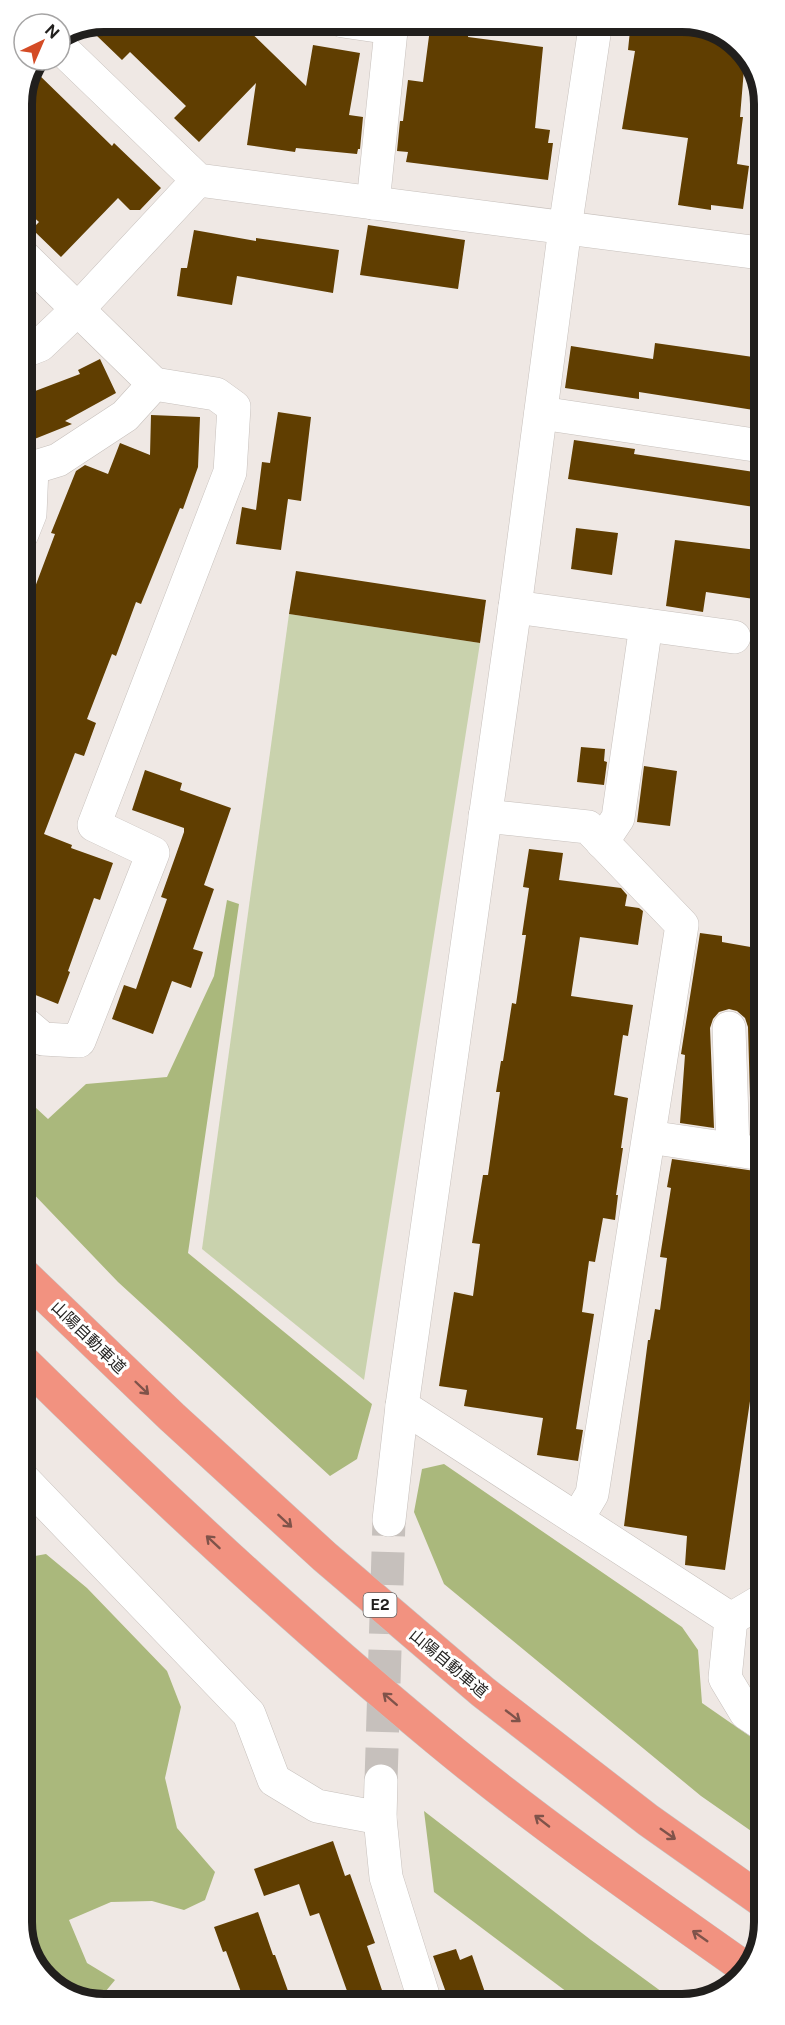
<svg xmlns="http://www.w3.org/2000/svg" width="785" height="2025" viewBox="0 0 785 2025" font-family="'Public Sans','Noto Sans JP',sans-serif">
  <rect width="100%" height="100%" fill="#efe8e4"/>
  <polygon fill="#c9d2ad" points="289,614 480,643 364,1380 202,1249"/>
  <g fill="#aab87c">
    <polygon points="227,900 239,904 188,1253 372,1404 357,1459 330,1476 118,1282 24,1184 23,1096 48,1119 86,1084 167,1077 214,976"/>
    <polygon points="444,1464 682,1627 698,1650 702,1703 764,1746 764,1840 701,1796 444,1584 414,1512 422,1469"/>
    <polygon points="46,1554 87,1588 167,1671 181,1707 165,1778 177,1828 215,1872 205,1900 184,1910 152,1901 111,1902 69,1920 87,1963 115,1980 96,2003 53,1987 25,1948 24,1558"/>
    <polygon points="424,1811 591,1940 673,2000 579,2001 434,1892"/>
  </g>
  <g fill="#603e01">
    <polygon points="110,21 239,21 306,86 313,45 360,53 349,115 363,117 360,149 358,149 357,154 296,148 295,152 247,145 256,83 199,142 174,118 186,106 130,52 122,60 96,35"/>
    <polygon points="431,21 470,21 468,37 543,47 535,128 550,130 548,143 553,143 548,180 406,162 408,152 397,151 400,121 403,121 408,80 423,82"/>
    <polygon points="631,21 687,21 732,38 745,57 740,117 743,117 737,164 749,166 743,209 711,205 711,210 678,205 688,138 622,129 635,51 628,50"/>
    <polygon points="34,70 112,146 114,143 161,188 140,210 130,210 118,198 61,257 32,229 39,222 21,206 21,99"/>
    <polygon points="368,225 465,240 458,289 360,275"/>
    <polygon points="194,230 256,241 256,238 339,250 333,293 237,276 232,305 177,296 181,268 187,268"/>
    <polygon points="655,343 760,358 760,411 639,392 639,399 565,388 571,346 653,359"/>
    <polygon points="100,359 116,393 65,421 72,424 22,444 22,396 80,374 78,370"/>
    <polygon points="278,412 311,417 301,501 288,499 281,550 236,544 242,507 256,510 262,462 270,463"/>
    <polygon points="151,415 200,417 198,467 183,509 180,508 141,604 136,602 116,656 112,654 87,719 96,723 84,756 75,753 44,834 72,845 71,848 113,863 100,900 94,898 68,971 70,972 58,1004 23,990 22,601 29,603 55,534 51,533 76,471 85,465 108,474 120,443 150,455"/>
    <polygon points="574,440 635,449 634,454 761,473 761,508 568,479"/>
    <polygon points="576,528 618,533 612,575 571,569"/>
    <polygon points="675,540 757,550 756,554 761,554 761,600 706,592 703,612 666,606"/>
    <polygon points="296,571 486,600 480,643 289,614"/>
    <polygon points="581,747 605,749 604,761 607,762 604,785 577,782"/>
    <polygon points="644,766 677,771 670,826 637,822"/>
    <polygon points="145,770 182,783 180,790 231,808 204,885 214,889 193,949 203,952 191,988 172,981 153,1034 112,1019 124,985 136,989 167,899 161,897 184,832 184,828 132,810"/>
    <polygon points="529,849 563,853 559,880 621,888 627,895 625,906 639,908 643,911 638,945 580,937 571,996 633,1005 628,1036 623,1035 614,1095 628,1098 621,1148 623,1148 616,1195 618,1195 615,1220 603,1218 595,1262 589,1261 582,1312 594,1314 576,1429 583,1430 578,1461 537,1455 543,1418 464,1406 467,1390 439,1386 454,1292 473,1296 480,1244 472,1243 483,1175 488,1175 500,1092 496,1092 501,1061 503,1061 512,1003 516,1004 526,935 522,935 529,888 523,887"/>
    <polygon points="700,933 722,936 722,942 762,949 762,1135 751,1133 748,1027 745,1018 737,1011 729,1009 719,1012 713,1019 710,1028 714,1128 680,1123 685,1055 681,1054"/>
    <polygon points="672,1159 762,1172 763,1330 760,1347 758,1347 725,1570 685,1565 687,1536 624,1526 648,1340 650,1340 655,1309 660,1310 667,1258 660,1257 671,1188 667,1187"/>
    <polygon points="333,1841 345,1876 350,1874 375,1943 367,1946 386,2002 351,2002 319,1913 310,1916 299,1884 264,1896 254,1869"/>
    <polygon points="258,1912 273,1955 275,1955 292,2002 245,2003 226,1951 223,1952 214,1927"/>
    <polygon points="456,1949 460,1960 472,1955 488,2001 449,2001 433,1956"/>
  </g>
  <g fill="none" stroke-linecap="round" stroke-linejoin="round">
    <polyline stroke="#c6c0bc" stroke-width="33" stroke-dasharray="33 16" stroke-linecap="butt" points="381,1781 389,1520"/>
    <g stroke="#c7c0bc" stroke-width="34">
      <g id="minor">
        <polyline points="343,21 391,28"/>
        <polyline points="60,47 198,180 760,253"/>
        <polyline points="373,203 392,21"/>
        <polyline points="22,255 154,384"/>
        <polyline points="22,352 40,345 78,309 198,180"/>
        <polyline points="541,413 761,446"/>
        <polyline points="22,471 58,460 125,416 154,384 216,394 234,407 230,472 94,825 153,853 79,1041 43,1039 23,1022"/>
        <polyline points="22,534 30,514 32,468"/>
        <polyline points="515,607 734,637"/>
        <polyline points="485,816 588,827 682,925 592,1494 577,1519"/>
        <polyline points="602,842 618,818 646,625"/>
        <polyline points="729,1028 733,1150"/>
        <polyline points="649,1137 762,1154"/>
        <polyline points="402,1406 731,1619 725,1678 746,1713 764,1725"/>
        <polyline points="24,1480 249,1714 274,1780 317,1806 380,1818"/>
        <polyline points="389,1520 402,1406 515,607 565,228 596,21"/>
        <polyline points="731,1619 763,1600"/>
        <polyline points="381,1781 380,1818 386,1877 425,2002"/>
      </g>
    </g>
    <g stroke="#c5c5c4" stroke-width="34">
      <g id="highway">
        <polyline points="24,1275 172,1417 325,1557 483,1692 648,1820 764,1902"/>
        <path d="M24,1362C157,1493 294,1621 438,1740C537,1822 643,1896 748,1970"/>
      </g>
    </g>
    <use href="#minor" stroke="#fff" stroke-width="33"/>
    <use href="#highway" stroke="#f29280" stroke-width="33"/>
  </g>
  <defs><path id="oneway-shaft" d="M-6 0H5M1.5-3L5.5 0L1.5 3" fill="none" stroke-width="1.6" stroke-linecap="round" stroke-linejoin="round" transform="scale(1.5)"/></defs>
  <g stroke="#7f534a">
    <use href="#oneway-shaft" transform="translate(142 1388) rotate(44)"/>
    <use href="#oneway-shaft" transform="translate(285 1521) rotate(43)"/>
    <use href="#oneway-shaft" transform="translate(213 1542) rotate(-137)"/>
    <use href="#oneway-shaft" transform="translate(390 1699) rotate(-139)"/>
    <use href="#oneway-shaft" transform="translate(513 1716) rotate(38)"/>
    <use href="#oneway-shaft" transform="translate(542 1821) rotate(-142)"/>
    <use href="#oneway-shaft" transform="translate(668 1834) rotate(35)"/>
    <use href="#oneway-shaft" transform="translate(700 1936) rotate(-145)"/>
  </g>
  <g text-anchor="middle" stroke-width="6" stroke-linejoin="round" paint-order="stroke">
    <rect fill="#fff" stroke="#646261" stroke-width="1.5" x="363.5" y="1593" width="33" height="24" rx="4.5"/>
    <g font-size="15" font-weight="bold" fill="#211f1d">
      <text x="380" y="1610">E2</text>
    </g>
    <g font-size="16" fill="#211f1d" stroke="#fff">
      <text transform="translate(89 1337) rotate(44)" y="6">山陽自動車道</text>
      <text transform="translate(449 1663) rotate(40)" y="6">山陽自動車道</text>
    </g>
  </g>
  <path d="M0 0H785V2025H0ZM104 32H682A72 72 0 0 1 754 104V1922A72 72 0 0 1 682 1994H104A72 72 0 0 1 32 1922V104A72 72 0 0 1 104 32Z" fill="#fff" fill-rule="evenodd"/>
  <path fill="none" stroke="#211f1d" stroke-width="8" d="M104 32H682A72 72 0 0 1 754 104V1922A72 72 0 0 1 682 1994H104A72 72 0 0 1 32 1922V104A72 72 0 0 1 104 32Z"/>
  <g transform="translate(42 42) rotate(44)"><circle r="28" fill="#ffffff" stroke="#a6a5a5" stroke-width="1.5"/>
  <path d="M0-4.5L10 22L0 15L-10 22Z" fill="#d44b25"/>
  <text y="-9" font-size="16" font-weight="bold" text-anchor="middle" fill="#211f1d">N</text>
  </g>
</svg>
